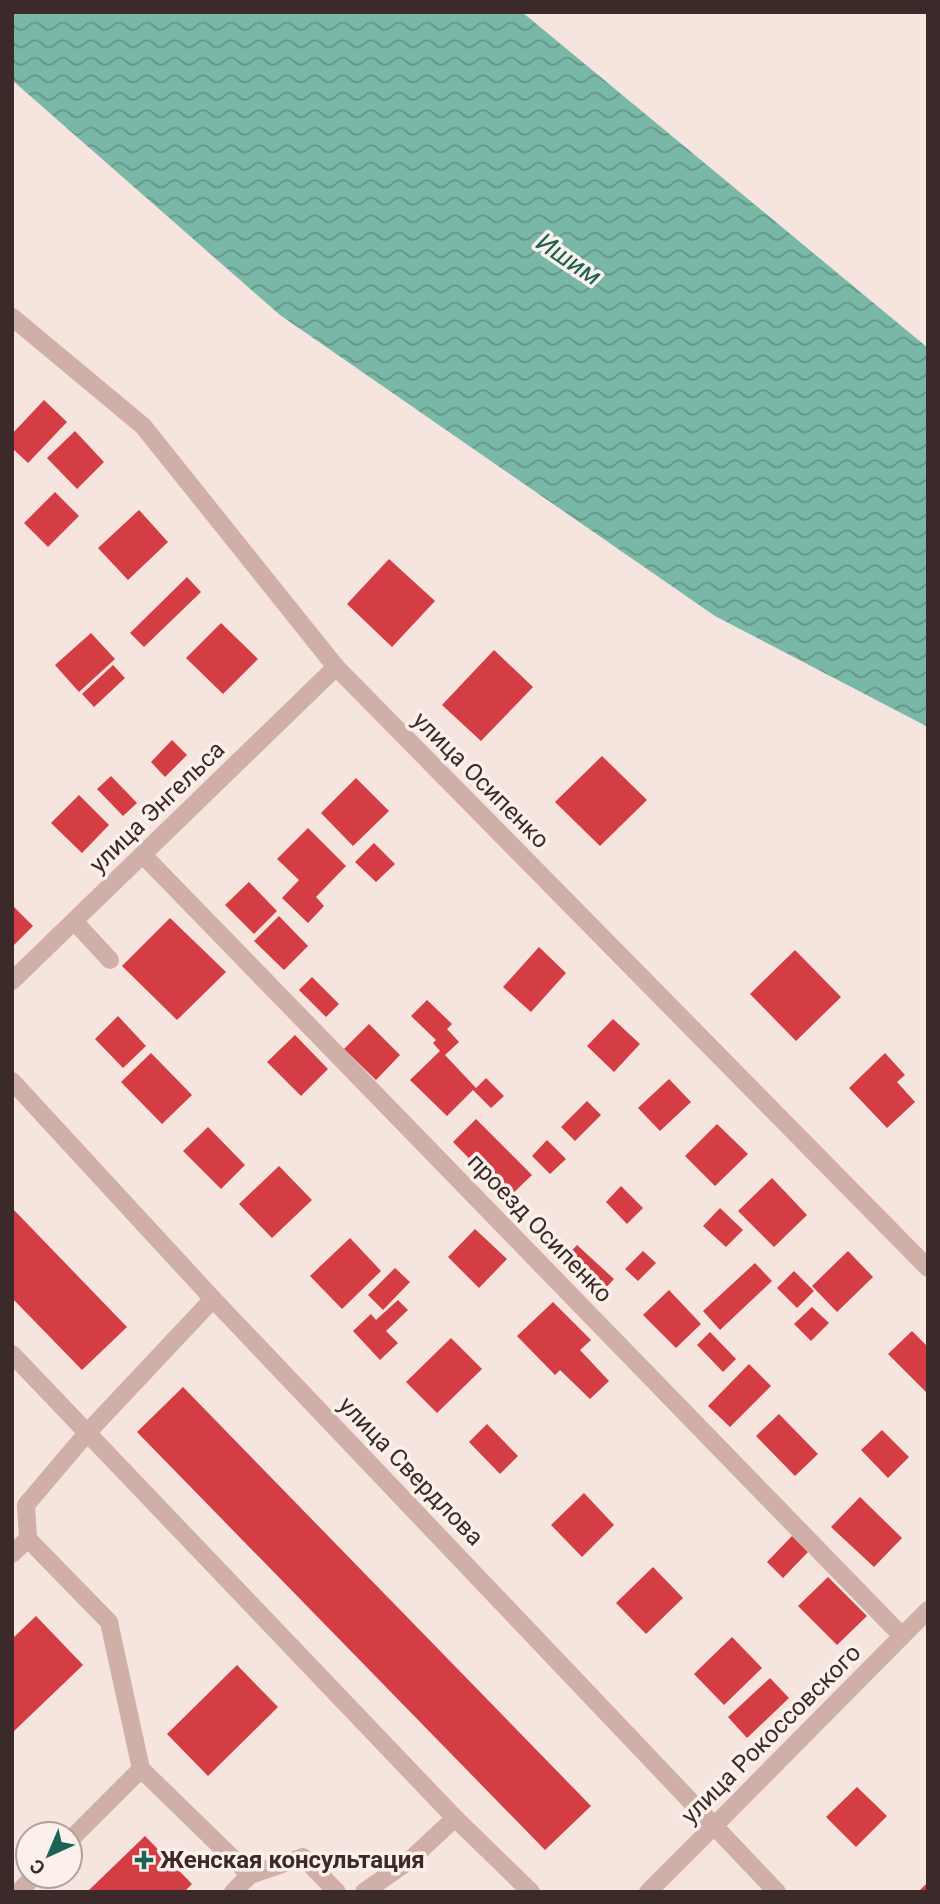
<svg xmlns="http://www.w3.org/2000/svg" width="940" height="1904" viewBox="0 0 940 1904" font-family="Roboto,sans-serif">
  <defs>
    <pattern id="water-waves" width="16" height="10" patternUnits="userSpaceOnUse" patternTransform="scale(1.75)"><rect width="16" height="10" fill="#79b7a7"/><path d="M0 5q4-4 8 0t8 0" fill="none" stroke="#649588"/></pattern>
  </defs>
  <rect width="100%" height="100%" fill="#f6e4de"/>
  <polygon fill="url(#water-waves)" points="12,12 522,12 928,348 928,727 715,616 280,315 12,80"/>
  <g fill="#d43d44">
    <polygon points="44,400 67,422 28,463 12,448 12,434"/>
    <polygon points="75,431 104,462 77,489 47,458"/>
    <polygon points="55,492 79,516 48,547 24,523"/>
    <polygon points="139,510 168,542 128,580 98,548"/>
    <polygon points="389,559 435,601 392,647 347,604"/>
    <polygon points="187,577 201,592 144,647 130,633"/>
    <polygon points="221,623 258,659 223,694 186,658"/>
    <polygon points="91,633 115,659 79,692 55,665"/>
    <polygon points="494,650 533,687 481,741 442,705"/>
    <polygon points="113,665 125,678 94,707 82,694"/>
    <polygon points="172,740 187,755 165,777 151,762"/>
    <polygon points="602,756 647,800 600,846 555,802"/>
    <polygon points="111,776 137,803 123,816 97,789"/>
    <polygon points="356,778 389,811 353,846 321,813"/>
    <polygon points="79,795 109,825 82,853 51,823"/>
    <polygon points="308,828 346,866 316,897 324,906 308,923 282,898 299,880 277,859"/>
    <polygon points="374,843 395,864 376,882 355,862"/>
    <polygon points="249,882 277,911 254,934 225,905"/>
    <polygon points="12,905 33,926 12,947"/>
    <polygon points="279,916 308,946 284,970 254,941"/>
    <polygon points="170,918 226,972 177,1020 122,966"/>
    <polygon points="539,947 566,973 531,1012 503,987"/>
    <polygon points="795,950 841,997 796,1041 750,994"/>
    <polygon points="312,977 339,1004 326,1017 299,990"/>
    <polygon points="427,1000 452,1024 447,1029 459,1042 445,1055 476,1088 486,1078 504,1096 491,1108 473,1090 447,1116 410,1080 440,1051 433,1043 436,1040 411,1016"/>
    <polygon points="118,1016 146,1046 123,1068 95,1039"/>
    <polygon points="613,1019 640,1044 614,1072 587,1046"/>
    <polygon points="369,1024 400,1055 376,1080 344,1049"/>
    <polygon points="295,1035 328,1069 301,1096 267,1062"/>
    <polygon points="151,1053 192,1095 162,1124 121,1082"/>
    <polygon points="885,1053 905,1075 897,1082 915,1102 887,1128 849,1088"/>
    <polygon points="669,1079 691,1102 660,1131 638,1108"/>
    <polygon points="587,1101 601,1115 575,1141 561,1127"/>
    <polygon points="476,1119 532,1175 508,1198 453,1142"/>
    <polygon points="717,1124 748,1154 715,1186 685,1156"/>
    <polygon points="208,1127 245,1165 221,1189 183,1151"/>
    <polygon points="547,1140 566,1159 550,1174 532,1156"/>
    <polygon points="279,1166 312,1200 272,1238 239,1204"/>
    <polygon points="772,1178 807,1215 774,1247 738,1211"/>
    <polygon points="621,1186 643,1208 627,1224 606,1202"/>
    <polygon points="12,1208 127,1327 82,1370 12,1298"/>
    <polygon points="720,1208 743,1230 726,1247 703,1226"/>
    <polygon points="475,1229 507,1259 479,1288 448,1257"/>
    <polygon points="350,1238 381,1271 342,1309 310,1276"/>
    <polygon points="577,1245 614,1279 601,1293 564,1259"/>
    <polygon points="643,1251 656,1263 638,1281 625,1269"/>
    <polygon points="848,1251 873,1277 837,1312 812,1286"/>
    <polygon points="755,1263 772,1281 720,1330 703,1311"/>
    <polygon points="395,1268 410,1282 383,1310 368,1295"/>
    <polygon points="794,1271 814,1291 797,1308 777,1288"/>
    <polygon points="669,1290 701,1324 676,1348 643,1315"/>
    <polygon points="398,1300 408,1310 386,1331 398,1343 380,1360 353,1331 371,1314 376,1320"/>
    <polygon points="553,1302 591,1340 580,1350 609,1381 590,1399 560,1370 555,1375 517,1336"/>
    <polygon points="812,1307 829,1323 811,1341 794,1324"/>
    <polygon points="912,1331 928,1347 926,1392 888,1354"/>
    <polygon points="710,1332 736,1359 723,1372 697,1345"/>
    <polygon points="451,1338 482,1369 437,1413 406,1382"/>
    <polygon points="749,1364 771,1386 730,1427 708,1406"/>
    <polygon points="183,1387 591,1806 545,1850 137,1432"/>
    <polygon points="779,1414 818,1454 795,1476 756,1436"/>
    <polygon points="487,1424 518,1456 500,1474 469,1442"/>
    <polygon points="882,1430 909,1457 888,1478 861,1450"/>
    <polygon points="584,1493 614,1525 582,1557 551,1525"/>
    <polygon points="860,1497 902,1538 874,1567 831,1527"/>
    <polygon points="792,1536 808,1552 783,1578 767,1562"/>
    <polygon points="653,1567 683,1598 646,1634 616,1603"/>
    <polygon points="828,1577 867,1616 837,1645 798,1606"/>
    <polygon points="36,1616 83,1665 12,1733 12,1639"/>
    <polygon points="732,1637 762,1668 724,1705 694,1674"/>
    <polygon points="237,1665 278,1707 208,1776 167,1734"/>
    <polygon points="770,1678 789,1698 747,1738 728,1717"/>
    <polygon points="857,1787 887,1816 856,1847 826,1817"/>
    <polygon points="145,1836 192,1884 184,1892 87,1892"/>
    <polygon points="928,1882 928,1892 918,1892"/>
  </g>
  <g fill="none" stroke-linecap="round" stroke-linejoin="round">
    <g stroke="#d0afa8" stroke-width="18">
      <polyline points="74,921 110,960"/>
      <polyline points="12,1354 455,1818 531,1892"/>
      <polyline points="28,1539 109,1622 141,1769"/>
      <polyline points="12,1554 28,1539 26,1505 87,1433 213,1299"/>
      <polyline points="70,1840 141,1769 250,1875"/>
      <polyline points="19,1892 34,1876"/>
      <polyline points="233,1892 250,1875 303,1857 337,1892"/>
      <polyline points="364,1892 410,1860 455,1818"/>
    </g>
    <g stroke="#d0afa8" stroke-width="18">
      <polyline points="12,317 143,426 336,667 928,1268"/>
      <polyline points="143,855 902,1636"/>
      <polyline points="12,981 336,667"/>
      <polyline points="714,1826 928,1610"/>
    </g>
    <g stroke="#d0afa8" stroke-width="18">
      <polyline points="12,1081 213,1299 777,1892"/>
      <polyline points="648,1892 714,1826"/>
    </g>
  </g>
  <path fill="#186353" stroke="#fcf0eb" stroke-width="2.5" d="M140.5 1849.5h7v7h7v7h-7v7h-7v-7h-7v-7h7z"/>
  <g text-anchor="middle" stroke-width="7" stroke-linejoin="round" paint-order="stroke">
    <g font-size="24" fill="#3c2929" stroke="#fcf0eb">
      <text transform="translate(481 780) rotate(45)" y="8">улица Осипенко</text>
      <text transform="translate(157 807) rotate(-44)" y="8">улица Энгельса</text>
      <text transform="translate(540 1228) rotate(46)" y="8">проезд Осипенко</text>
      <text transform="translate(411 1471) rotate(46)" y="8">улица Свердлова</text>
      <text transform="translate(771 1734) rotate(-45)" y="8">улица Рокоссовского</text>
    </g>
    <g font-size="24" font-weight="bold" fill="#3c2929" stroke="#fcf0eb" text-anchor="start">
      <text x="160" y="1868">Женская консультация</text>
    </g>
    <g font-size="26" font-style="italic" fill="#186353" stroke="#fcf0eb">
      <text transform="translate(569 259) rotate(34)" y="9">Ишим</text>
    </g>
  </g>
  <rect width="940" height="1904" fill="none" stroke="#3c2929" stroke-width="28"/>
  <g transform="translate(49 1855) rotate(224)"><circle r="33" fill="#fcf0eb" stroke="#afa09d" stroke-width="2"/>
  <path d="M0-5L12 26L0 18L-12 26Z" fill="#186353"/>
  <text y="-10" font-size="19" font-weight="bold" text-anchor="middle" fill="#3c2929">С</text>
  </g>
</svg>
